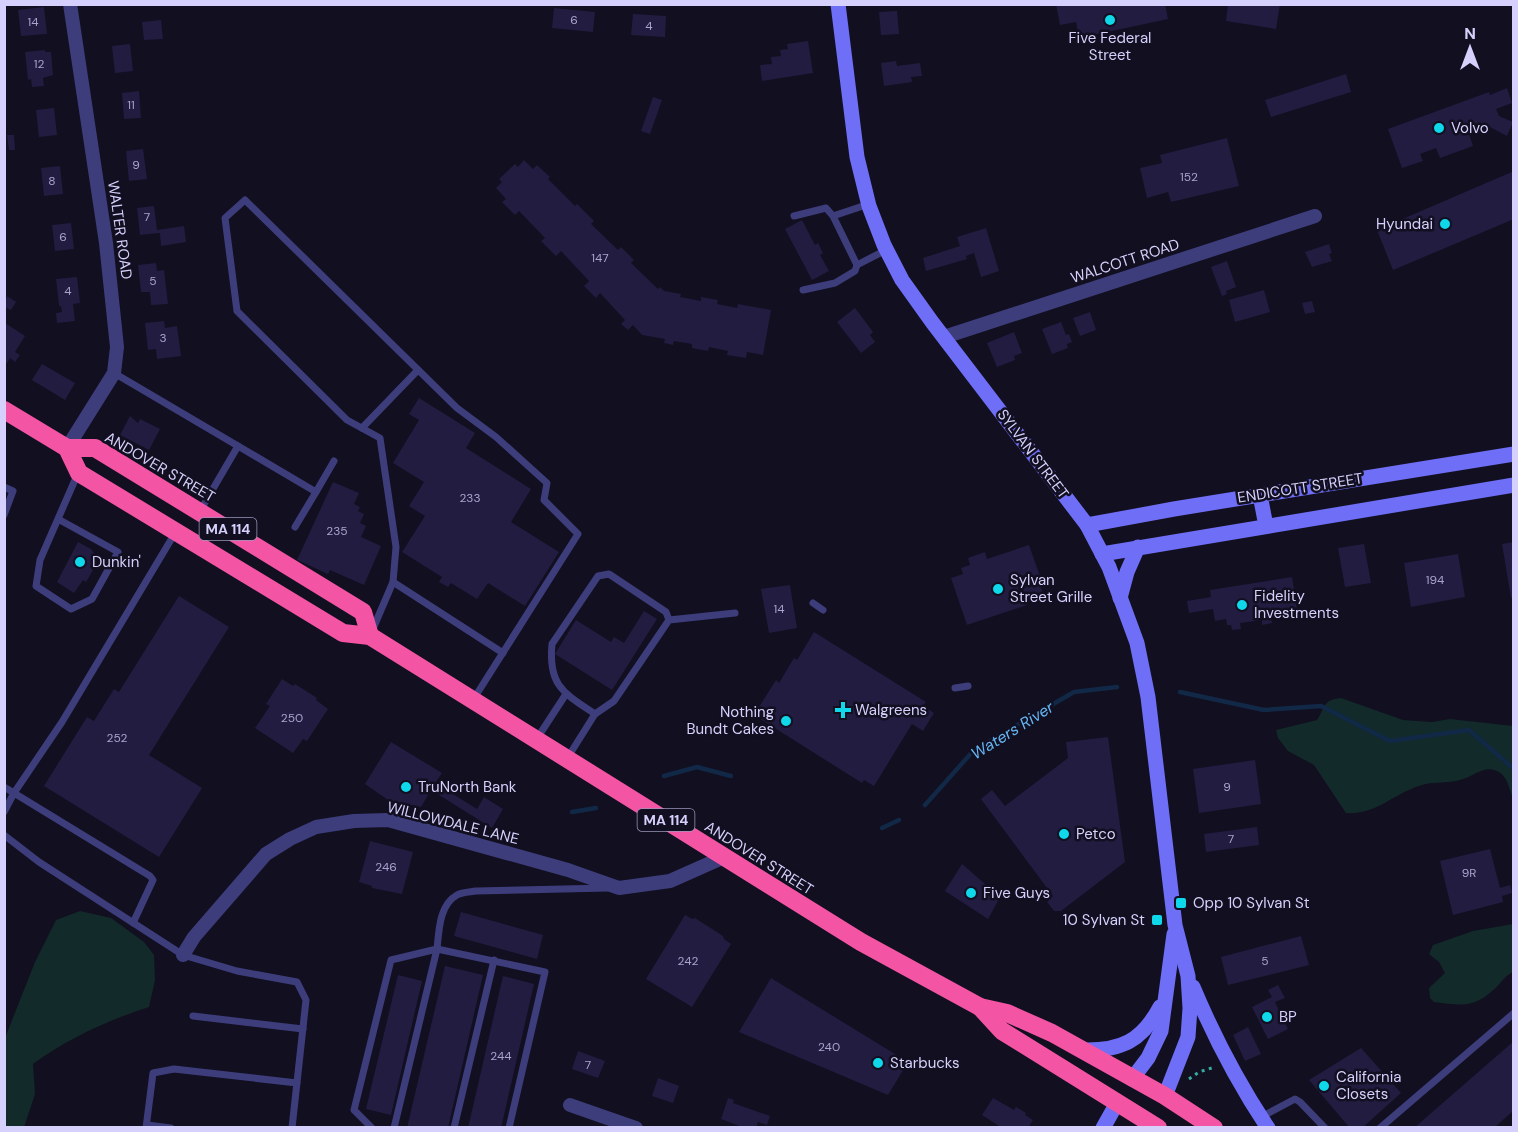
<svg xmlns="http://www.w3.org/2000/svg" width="1518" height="1132" viewBox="0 0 1518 1132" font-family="'DM Sans',sans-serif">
  <rect width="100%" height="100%" fill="#110f20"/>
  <g fill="#122a29">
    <path d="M1341,698L1403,720L1432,722L1450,719L1513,726V798C1509,789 1508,776 1497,771C1484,765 1474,776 1463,779C1450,784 1435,781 1422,785C1394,793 1377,815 1346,813L1314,765L1288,751L1278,738L1276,730L1317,720C1326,707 1322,700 1341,698Z"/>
    <path d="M80,911L111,918L144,942L154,955L155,980L149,1007C108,1020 67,1039 33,1064L35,1094L24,1127H5V1038L35,962L56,920Z"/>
    <path d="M1513,924V972C1504,976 1500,985 1492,991C1472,1009 1459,1005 1434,1002L1430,998L1429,988L1445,973L1439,962L1429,954L1433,945L1473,931Z"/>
  </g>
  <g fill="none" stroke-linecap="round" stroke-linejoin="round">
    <g stroke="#112846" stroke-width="4.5">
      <polyline points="1180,692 1264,710 1321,706 1390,741 1469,730 1514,769"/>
      <polyline points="664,776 697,767 731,776"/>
      <polyline points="925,805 974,750 1074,692 1117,687"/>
      <polyline points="572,812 596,808"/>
      <polyline points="882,828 899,820"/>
    </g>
  </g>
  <g fill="#221c40">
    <polygon points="1056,4 1165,4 1168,19 1079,38 1076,22 1060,25"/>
    <polygon points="1228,4 1280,4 1276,29 1226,21"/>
    <polygon points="44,7 47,34 21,36 18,10"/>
    <polygon points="554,8 595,12 593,32 552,28"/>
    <polygon points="897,11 899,34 881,35 879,12"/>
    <polygon points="633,14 666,16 665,37 631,35"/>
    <polygon points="161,20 163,39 144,40 142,22"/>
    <polygon points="808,41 813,73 762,81 760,65 772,64 771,57 781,56 780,50 788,49 787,44"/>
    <polygon points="130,44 133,71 115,73 112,46"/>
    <polygon points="45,50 45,52 51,52 53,75 43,78 44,86 32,87 31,79 28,80 25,52"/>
    <polygon points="896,61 897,66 920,63 922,76 911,77 912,82 884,86 881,63"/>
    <polygon points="1346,74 1351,92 1271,117 1265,100"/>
    <polygon points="1507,88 1512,103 1496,109 1499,116 1513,122 1507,136 1490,127 1469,134 1473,146 1440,158 1436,148 1420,154 1423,161 1402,168 1388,129 1489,92 1490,95"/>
    <polygon points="139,91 141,118 124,119 122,93"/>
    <polygon points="653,97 662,100 650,134 641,131"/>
    <polygon points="54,108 57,135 39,137 36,110"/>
    <polygon points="7,135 14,135 15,150 9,150"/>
    <polygon points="1227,138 1239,186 1171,202 1168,192 1147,198 1140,168 1162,163 1160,155"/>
    <polygon points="143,149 147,179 129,181 126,151"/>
    <polygon points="524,160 533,169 537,165 550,177 548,179 575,206 577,204 594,221 591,224 618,250 621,247 634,260 631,263 658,289 660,287 664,291 681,294 680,297 701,301 701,297 718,300 717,304 737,308 738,304 771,310 763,355 747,352 746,358 727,355 728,351 709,347 708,351 692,348 692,344 674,341 673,345 664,343 665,339 642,335 633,325 628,330 621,324 625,320 600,293 596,298 584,286 589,281 561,251 556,256 541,241 545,238 519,211 515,215 502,202 506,199 496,188 502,182 499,179 515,164 518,167"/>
    <polygon points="60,166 63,194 44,196 41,168"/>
    <polygon points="1514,171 1514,219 1393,270 1377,230"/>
    <polygon points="154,206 157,230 184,226 186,242 161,246 160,233 140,235 137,208"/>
    <polygon points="802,220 815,245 818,243 823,253 820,255 829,271 812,280 785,229"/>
    <polygon points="71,223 74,249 55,251 52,225"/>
    <polygon points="986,228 999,271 981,277 974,253 966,256 967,259 926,271 923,258 960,246 957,237"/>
    <polygon points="1329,244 1332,253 1329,254 1332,261 1312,267 1305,252"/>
    <polygon points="1227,261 1236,287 1226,291 1227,294 1222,296 1211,267"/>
    <polygon points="156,263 157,271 164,270 168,304 151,305 150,292 141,292 138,265"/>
    <polygon points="77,277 80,303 73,304 75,321 57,323 56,313 62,312 61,306 59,306 56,279"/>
    <polygon points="1264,290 1270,312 1235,322 1229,300"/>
    <polygon points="7,296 16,302 11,310 4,307"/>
    <polygon points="1312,301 1315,312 1305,314 1302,303"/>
    <polygon points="855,308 873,332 870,335 875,342 861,353 837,322"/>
    <polygon points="1090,312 1096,330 1080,336 1073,318"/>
    <polygon points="164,321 165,328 177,326 181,356 157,359 156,349 148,350 145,323"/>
    <polygon points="1061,322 1066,335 1069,334 1072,342 1067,344 1068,348 1052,354 1042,329"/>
    <polygon points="5,323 25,336 15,352 20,355 15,362 10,358 7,363 5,362"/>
    <polygon points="1014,332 1022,353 1014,356 1015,360 997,367 987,343"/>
    <polygon points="42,364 75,383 65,400 32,380"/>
    <polygon points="419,398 475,433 466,448 531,489 511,522 559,552 525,606 488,583 477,599 451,583 448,587 439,582 442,577 402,552 425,516 409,506 424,482 393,463 419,420 409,414"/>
    <polygon points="130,416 138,423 140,419 160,429 149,450 120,435"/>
    <polygon points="333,482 359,493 354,504 360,507 358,511 364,514 360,523 366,526 361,537 381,546 364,585 330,570 328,574 297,560"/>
    <polygon points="78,542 91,549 97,557 90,567 93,570 86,582 83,580 74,593 57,582"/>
    <polygon points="1514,542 1514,597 1511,598 1502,544"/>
    <polygon points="1364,544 1371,583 1345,587 1338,548"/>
    <polygon points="1029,545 1042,582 1040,583 1043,594 1026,601 1027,605 967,625 951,578 963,574 961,568 970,565 968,558 985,552 987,559"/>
    <polygon points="1458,554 1465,597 1411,607 1404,563"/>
    <polygon points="1292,577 1298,614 1271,618 1272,623 1262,625 1262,620 1240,623 1241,629 1232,630 1231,625 1227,625 1226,619 1215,621 1213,609 1189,613 1187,601 1211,597 1210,590"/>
    <polygon points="790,585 797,628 769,633 761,589"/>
    <polygon points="179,596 229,627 149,755 202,788 159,857 44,786 87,717 94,721 114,689 119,692"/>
    <polygon points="644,611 657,619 612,690 555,654 576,620 611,642 614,637 624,643"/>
    <polygon points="814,632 926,702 923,706 934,713 923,731 912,724 874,786 864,780 862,783 754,715 776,680 779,683 794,658 797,660"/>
    <polygon points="282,679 293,686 295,684 317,698 316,700 328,709 307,741 303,739 293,753 255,728 270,706 266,704"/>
    <polygon points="1108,737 1125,862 1061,911 1054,911 1047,902 1053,896 981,799 992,790 1005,806 1068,758 1066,742"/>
    <polygon points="391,742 442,773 435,783 477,809 484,797 503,809 492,828 431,790 421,807 388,800 365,784"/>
    <polygon points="1255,760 1261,804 1199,813 1193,769"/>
    <polygon points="1257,827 1259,845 1206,852 1204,834"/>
    <polygon points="370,841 413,852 402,894 372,888 372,886 359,882"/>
    <polygon points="1490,849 1500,888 1510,885 1512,893 1502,896 1503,902 1453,915 1440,861"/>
    <polygon points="962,864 1000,897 988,919 945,891"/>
    <polygon points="461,912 543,935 537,959 454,936"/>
    <polygon points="685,915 692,919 695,918 723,936 724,939 731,944 692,1007 646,979"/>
    <polygon points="1301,936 1309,965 1228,985 1221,957"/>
    <polygon points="445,966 483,975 448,1128 407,1128"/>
    <polygon points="398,975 422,981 391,1115 366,1109"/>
    <polygon points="503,976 534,984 501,1128 468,1128"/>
    <polygon points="771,978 908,1062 888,1095 739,1032"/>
    <polygon points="1278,985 1285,998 1275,1002 1288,1029 1268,1039 1252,1007 1272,997 1268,990"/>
    <polygon points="1248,1027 1261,1054 1245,1061 1233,1035"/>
    <polygon points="1514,1041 1514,1110 1494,1128 1414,1128"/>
    <polygon points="1361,1048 1401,1093 1362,1128 1350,1128 1309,1080"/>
    <polygon points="578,1051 605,1061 598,1078 572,1069"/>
    <polygon points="658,1078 679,1086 673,1103 652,1096"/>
    <polygon points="728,1098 734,1100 733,1103 770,1116 767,1125 758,1122 756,1128 745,1128 721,1119"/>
    <polygon points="993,1098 1014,1110 1016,1107 1026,1113 1025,1115 1033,1120 1028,1128 1002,1128 982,1115"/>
  </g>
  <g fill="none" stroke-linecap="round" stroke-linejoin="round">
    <polyline stroke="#36aba2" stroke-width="3" stroke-dasharray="3 4.5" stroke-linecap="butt" points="1189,1079 1199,1072 1215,1067"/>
    <g stroke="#3e3d7c" stroke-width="7">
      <polyline points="794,216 826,208 833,216"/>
      <polyline points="857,265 833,216 869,204"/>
      <polyline points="803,290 835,283 855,271 857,265 886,250"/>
      <polyline points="114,373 238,446 200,511"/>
      <polyline points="362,428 418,370"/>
      <polyline points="238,446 316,492 334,461"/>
      <polyline points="4,487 13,491 4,515"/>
      <polyline points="58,519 118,552 92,599 71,609 36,586 40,560 78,473"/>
      <polyline points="295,527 316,492"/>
      <polyline points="393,582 503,653"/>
      <polyline points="813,603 823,610"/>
      <polyline points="372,631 393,582 396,547 380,438 347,420 237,311 225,218 245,200 457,408 496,437 547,483 544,500 578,534 473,700"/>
      <polyline points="955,688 968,686"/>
      <path d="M595,714C564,693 548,686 552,644L598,576L609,574L666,612L669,620"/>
      <polyline points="536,740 566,694"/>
      <polyline points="568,757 595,714 614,701 669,620 735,613"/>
      <polyline points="4,787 14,793 62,722 175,533"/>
      <polyline points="4,812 14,793 150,876 153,880 133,923"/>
      <polyline points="4,835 39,862 183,955 237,971 297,982 306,1000 292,1128"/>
      <polyline points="193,1016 303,1029"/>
      <polyline points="1261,1117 1295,1099 1300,1102 1325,1128"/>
      <polyline points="147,1125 171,1128"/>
      <polyline points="146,1128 153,1073 174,1069 297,1083"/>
      <polyline points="372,1128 354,1110 391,960 437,949 545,972 509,1128"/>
      <path d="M394,1128L437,949C439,931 439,905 457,895C462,892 470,892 476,891L608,888"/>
      <polyline points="454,1128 494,960"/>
      <polyline points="1380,1128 1514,1013"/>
    </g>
    <g stroke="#3e3d7c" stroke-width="14">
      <polyline points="944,337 1315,216"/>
      <polyline points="67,448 114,373 117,347 106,243 70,4"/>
      <polyline points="183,955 194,937 266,854 290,839 316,827 354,821 388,820 568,870 619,888 670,881 724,857"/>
      <polyline points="570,1105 636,1128"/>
    </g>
    <g stroke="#6f6ef6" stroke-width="15">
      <polyline points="838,4 857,157 869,206 884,245 902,280 932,322 1087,525 1109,567 1137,643 1148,697 1175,925 1188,976 1190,1008 1188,1037 1165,1096"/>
      <polyline points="1260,495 1266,526"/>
      <polyline points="1087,525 1174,509 1514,454"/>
      <polyline points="1102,554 1514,485"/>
      <polyline points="1120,598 1127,572 1138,547"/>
      <path d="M1193,987C1214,1037 1238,1083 1268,1128"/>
      <path d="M1082,1050C1121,1051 1142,1041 1160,1007"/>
      <polyline points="1132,1079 1148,1058 1161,1031 1174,934"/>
      <polyline points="1103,1128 1117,1103"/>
    </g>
    <g stroke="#f454a4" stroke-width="18">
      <polyline points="4,410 67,448 79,473 343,633 370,636 861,942 980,1007 1007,1013 1052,1033 1165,1096 1214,1128"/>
      <polyline points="67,448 95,448 363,612 370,636"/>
      <polyline points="980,1007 1002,1031 1158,1128"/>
    </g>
  </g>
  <g fill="#0fd8ea" stroke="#110f20" stroke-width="2">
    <circle cx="1110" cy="20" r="6"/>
    <circle cx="1439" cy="128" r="6"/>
    <circle cx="1445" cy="224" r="6"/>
    <circle cx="80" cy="562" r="6"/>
    <circle cx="998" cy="589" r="6"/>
    <circle cx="1242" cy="605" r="6"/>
    <path d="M840 701h6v6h6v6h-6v6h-6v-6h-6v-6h6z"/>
    <circle cx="786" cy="721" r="6"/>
    <circle cx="406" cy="787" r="6"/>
    <circle cx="1064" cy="834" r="6"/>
    <circle cx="971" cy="893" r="6"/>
    <rect x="1175" y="897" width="12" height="12" rx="3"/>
    <rect x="1151" y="914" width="12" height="12" rx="3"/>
    <circle cx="1267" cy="1017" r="6"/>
    <circle cx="878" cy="1063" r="6"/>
    <circle cx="1324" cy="1086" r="6"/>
  </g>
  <g text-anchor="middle" stroke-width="5" stroke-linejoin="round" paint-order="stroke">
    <g font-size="12" fill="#a8a4cd">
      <text x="574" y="24">6</text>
      <text x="33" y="26">14</text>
      <text x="649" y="30">4</text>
      <text x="39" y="68">12</text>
      <text x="131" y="109">11</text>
      <text x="136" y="169">9</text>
      <text x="1189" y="181">152</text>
      <text x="52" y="185">8</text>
      <text x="147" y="221">7</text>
      <text x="63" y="241">6</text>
      <text x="600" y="262">147</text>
      <text x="153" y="285">5</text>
      <text x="68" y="295">4</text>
      <text x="163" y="342">3</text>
      <text x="470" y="502">233</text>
      <text x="337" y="535">235</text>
      <text x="1435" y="584">194</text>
      <text x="779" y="613">14</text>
      <text x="292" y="722">250</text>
      <text x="117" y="742">252</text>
      <text x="1227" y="791">9</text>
      <text x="1231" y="843">7</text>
      <text x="386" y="871">246</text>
      <text x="1469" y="877">9R</text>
      <text x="688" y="965">242</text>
      <text x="1265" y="965">5</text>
      <text x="829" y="1051">240</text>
      <text x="501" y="1060">244</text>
      <text x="588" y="1069">7</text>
    </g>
    <g fill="#110f20" stroke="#9a97ba" stroke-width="1.5">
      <rect x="199.5" y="518" width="57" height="22" rx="4.5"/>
      <rect x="637.5" y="809" width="57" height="22" rx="4.5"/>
    </g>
    <g font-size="14" font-weight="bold" fill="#d5d1fc">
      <text x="228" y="534">MA 114</text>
      <text x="666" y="825">MA 114</text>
    </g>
    <g font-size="15" fill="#d5d1fc" stroke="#110f20" text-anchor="start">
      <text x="1110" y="43" text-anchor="middle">Five Federal<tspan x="1110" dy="17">Street</tspan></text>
      <text x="1451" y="133">Volvo</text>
      <text x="1433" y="229" text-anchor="end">Hyundai</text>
      <text x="92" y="567">Dunkin'</text>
      <text x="1010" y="585">Sylvan<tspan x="1010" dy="17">Street Grille</tspan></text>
      <text x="1254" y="601">Fidelity<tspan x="1254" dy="17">Investments</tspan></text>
      <text x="855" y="715">Walgreens</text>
      <text x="774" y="717" text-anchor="end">Nothing<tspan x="774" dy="17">Bundt Cakes</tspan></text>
      <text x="418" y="792">TruNorth Bank</text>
      <text x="1076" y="839">Petco</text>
      <text x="983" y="898">Five Guys</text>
      <text x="1193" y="908">Opp 10 Sylvan St</text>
      <text x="1145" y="925" text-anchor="end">10 Sylvan St</text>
      <text x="1279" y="1022">BP</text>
      <text x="890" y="1068">Starbucks</text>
      <text x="1336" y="1082">California<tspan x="1336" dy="17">Closets</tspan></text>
    </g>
    <g font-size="15" fill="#d5d1fc" stroke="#110f20">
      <text transform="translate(120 230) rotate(82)" y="5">WALTER ROAD</text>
      <text transform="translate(1125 261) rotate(-18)" y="5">WALCOTT ROAD</text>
      <text transform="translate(1033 454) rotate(53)" y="5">SYLVAN STREET</text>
      <text transform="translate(160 467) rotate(30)" y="5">ANDOVER STREET</text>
      <text transform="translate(1300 488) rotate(-9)" y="5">ENDICOTT STREET</text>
      <text transform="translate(453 823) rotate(14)" y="5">WILLOWDALE LANE</text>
      <text transform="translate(759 858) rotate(32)" y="5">ANDOVER STREET</text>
    </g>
    <g font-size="16" font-style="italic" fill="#66b6f5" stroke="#110f20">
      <text transform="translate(1012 730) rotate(-32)" y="6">Waters River</text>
    </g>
  </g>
  <rect width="1518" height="1132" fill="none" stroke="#d5d1fc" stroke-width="12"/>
  <g transform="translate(1470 48)" stroke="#110f20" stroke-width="4.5" paint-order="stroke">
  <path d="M0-4.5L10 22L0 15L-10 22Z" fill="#d5d1fc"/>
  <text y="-9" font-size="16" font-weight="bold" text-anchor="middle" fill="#d5d1fc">N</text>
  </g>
</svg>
